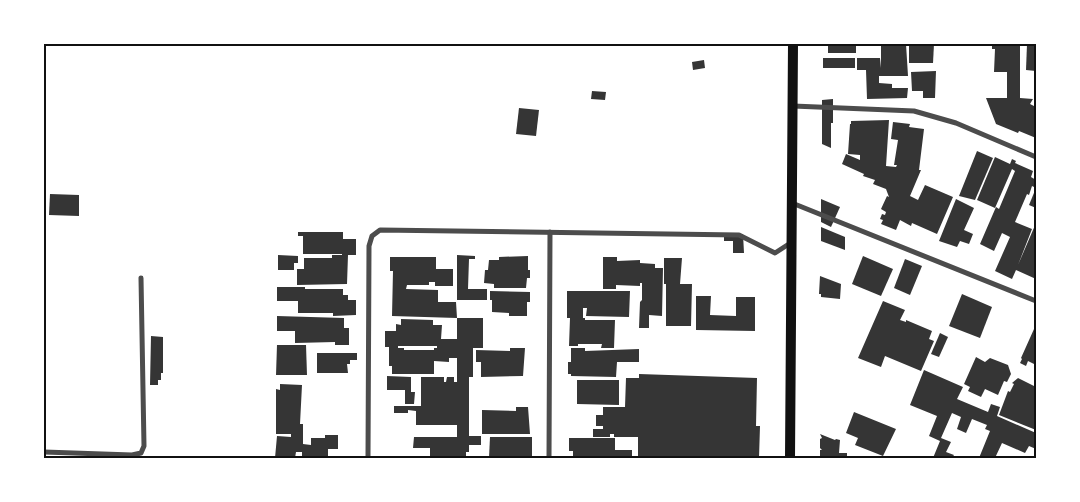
<svg xmlns="http://www.w3.org/2000/svg" width="1080" height="502" viewBox="0 0 1080 502" font-family="Georgia,serif">
  <rect width="100%" height="100%" fill="#fff"/>
  <g fill="#353535" fill-rule="evenodd">
    <rect x="828" y="44" width="28" height="9"/>
    <polygon points="881,44 906,44 908,76 879,76 879,83 892,84 892,88 908,88 907,98 867,99 866,70 857,70 857,58 880,58 881,68"/>
    <polygon points="909,44 934,44 933,63 909,63"/>
    <polygon points="992,44 1020,44 1020,98 1033,99 1030,104 1036,107 1036,138 1019,131 1018,133 996,124 986,98 1007,98 1007,72 994,72 995,49 992,49"/>
    <polygon points="1027,44 1036,44 1036,71 1026,70"/>
    <rect x="823" y="58" width="32" height="10"/>
    <polygon points="704,60 705,68 693,70 692,62"/>
    <polygon points="936,71 935,98 923,98 923,91 912,91 911,72"/>
    <polygon points="592,91 606,92 605,100 591,99"/>
    <polygon points="833,99 833,123 831,123 831,148 822,144 822,100"/>
    <polygon points="519,108 539,110 536,136 516,134"/>
    <polygon points="889,120 886,166 896,167 897,165 894,165 898,140 891,139 893,122 910,124 909,127 924,129 919,170 921,170 910,196 918,200 925,185 953,197 937,234 912,223 911,226 900,220 896,230 881,224 883,220 880,219 882,214 885,215 886,212 881,209 887,196 889,197 886,189 873,184 875,180 863,176 864,174 842,164 846,154 860,160 860,155 848,154 850,124 851,124 851,121"/>
    <polygon points="977,151 993,158 975,200 959,196"/>
    <polygon points="995,157 1010,164 1012,159 1016,161 1015,163 1033,171 1031,177 1036,180 1036,188 1032,186 1029,195 1027,194 1015,222 1032,229 1018,265 1036,223 1036,279 1016,270 1012,279 995,271 1010,237 1002,233 994,251 980,244 996,207 999,209 1015,171 1012,169 995,208 977,200"/>
    <polygon points="1036,188 1036,208 1029,205"/>
    <polygon points="50,194 79,195 79,216 49,215"/>
    <polygon points="821,199 840,207 831,227 821,222"/>
    <polygon points="956,199 974,208 964,230 973,234 969,244 960,241 957,247 939,241"/>
    <polygon points="821,227 845,237 845,250 821,241"/>
    <polygon points="298,232 343,232 343,239 356,239 356,255 348,255 347,284 297,285 297,269 304,269 304,258 332,258 332,255 342,255 342,254 303,254 303,236 298,236"/>
    <polygon points="724,234 743,234 744,253 733,253 733,241 724,241"/>
    <polygon points="278,255 298,256 298,263 294,263 294,270 278,270"/>
    <polygon points="457,255 475,256 475,259 469,259 468,289 487,289 487,300 457,300"/>
    <polygon points="528,256 528,270 530,270 530,278 527,278 526,288 494,288 494,284 484,283 485,270 488,270 489,260 499,260 499,257"/>
    <polygon points="863,256 893,269 881,296 852,284"/>
    <path d="M390,257H436V269H453V286H435V282H429V285H407L406,289L438,290V302H456L457,318H483V348H473V377H469V436H481V445H469V452H466V458H430V448H413L414,437H457V425H416V411L408,410V413H394V406H421V377H444V382H446L447,377H454V382H457V358H449V362L434,361V374H392V366H389V347H385V331H396V324L401,325V319L433,320V325H442L441,339H457V318L392,316L393,271H390ZM398,346H437V348H434V350H404V348H398Z"/>
    <polygon points="603,257 617,257 617,261 640,260 640,263 655,264 655,268 663,268 662,316 649,315 649,328 639,328 640,302 642,300 642,283 640,283 640,286 616,285 616,289 603,289"/>
    <polygon points="664,258 682,258 680,284 692,284 691,326 666,326 666,284 664,284"/>
    <polygon points="905,259 922,266 910,295 894,288"/>
    <polygon points="820,276 841,284 840,299 821,297 821,294 819,294"/>
    <polygon points="277,287 305,287 305,289 343,289 343,295 348,295 348,300 356,300 356,315 333,316 333,313 298,313 298,301 277,301"/>
    <polygon points="490,291 530,292 530,302 527,302 527,316 509,316 509,313 492,312 492,300 490,300"/>
    <polygon points="567,291 630,291 629,317 586,316 587,308 583,308 583,318 585,318 585,320 615,320 614,348 601,348 602,344 578,344 578,346 569,346 570,318 567,318"/>
    <polygon points="962,294 992,307 980,338 949,326"/>
    <polygon points="696,296 711,296 710,315 736,316 736,297 755,297 755,331 696,330"/>
    <polygon points="883,301 905,310 900,320 906,322 906,320 932,331 929,339 934,341 921,371 885,356 881,367 858,358"/>
    <polygon points="277,316 344,318 344,328 349,328 349,345 335,345 335,342 295,343 295,331 277,331"/>
    <polygon points="1034,329 1036,330 1036,365 1028,361 1026,366 1020,363 1022,359 1021,358"/>
    <polygon points="940,333 948,337 939,357 931,354"/>
    <polygon points="151,336 163,337 163,373 161,373 161,380 158,380 158,385 150,385"/>
    <polygon points="277,345 306,345 307,375 276,375"/>
    <polygon points="510,348 525,348 523,376 481,377 481,362 476,362 476,350 510,351"/>
    <polygon points="571,348 585,348 585,351 639,349 639,362 617,362 616,377 571,376 571,374 568,374 568,362 571,362"/>
    <polygon points="317,353 357,353 357,360 350,360 350,364 347,364 348,373 317,373"/>
    <polygon points="976,357 985,362 990,358 1008,365 1011,374 1007,382 1004,381 998,395 985,389 981,397 968,391 970,387 964,384"/>
    <polygon points="924,370 963,387 957,399 988,412 991,404 1000,407 997,416 1036,433 1036,449 1029,446 1025,453 1002,443 995,458 979,458 990,431 985,429 987,425 972,419 966,433 957,429 961,417 952,413 941,438 951,442 946,452 954,455 952,458 933,458 940,441 929,436 937,416 910,405"/>
    <polygon points="639,374 757,378 756,426 760,426 759,458 638,458 638,437 614,437 614,434 610,434 610,437 593,437 593,429 603,429 603,426 596,426 596,415 603,415 603,407 625,407 626,378 639,378"/>
    <polygon points="387,376 411,377 411,392 415,392 414,404 405,404 405,390 387,390"/>
    <polygon points="1018,378 1036,387 1036,430 999,415 1008,391 1010,392 1014,384 1012,383"/>
    <polygon points="577,380 619,380 619,405 577,404"/>
    <polygon points="280,384 302,385 300,424 303,424 303,444 311,445 311,438 325,438 325,435 338,435 338,449 328,449 328,458 302,458 302,452 296,452 295,458 275,458 277,436 291,437 291,434 276,434 276,389 280,390"/>
    <polygon points="516,407 528,407 530,434 482,434 482,410 516,411"/>
    <polygon points="854,412 896,429 883,456 855,445 858,438 846,433"/>
    <polygon points="820,434 835,440 836,439 840,440 839,453 847,453 847,458 820,458 820,450 822,450 820,448 820,439 822,438"/>
    <polygon points="490,437 532,437 532,458 489,458"/>
    <polygon points="569,438 615,438 615,450 632,450 632,458 573,458 573,451 569,451"/>
  </g>
  <g fill="none" stroke-linecap="round" stroke-linejoin="round">
    <g stroke="#4c4c4c" stroke-width="5">
      <polyline points="793,106 914,111 956,123 1036,157"/>
      <polyline points="792,203 1036,301"/>
      <polyline points="44,452 132,455 141,453 144,446 141,278"/>
      <polyline points="368,458 369,246 372,236 380,230 739,235 775,253 792,242"/>
      <polyline points="549,458 550,232"/>
    </g>
    <polyline stroke="#111" stroke-width="10" points="790,458 793,44"/>
  </g>
  <rect width="1080" height="502" fill="none" stroke="#ffffff" stroke-width="90"/>
  <rect x="45" y="45" width="990" height="412" fill="none" stroke="#111" stroke-width="2"/>
</svg>
